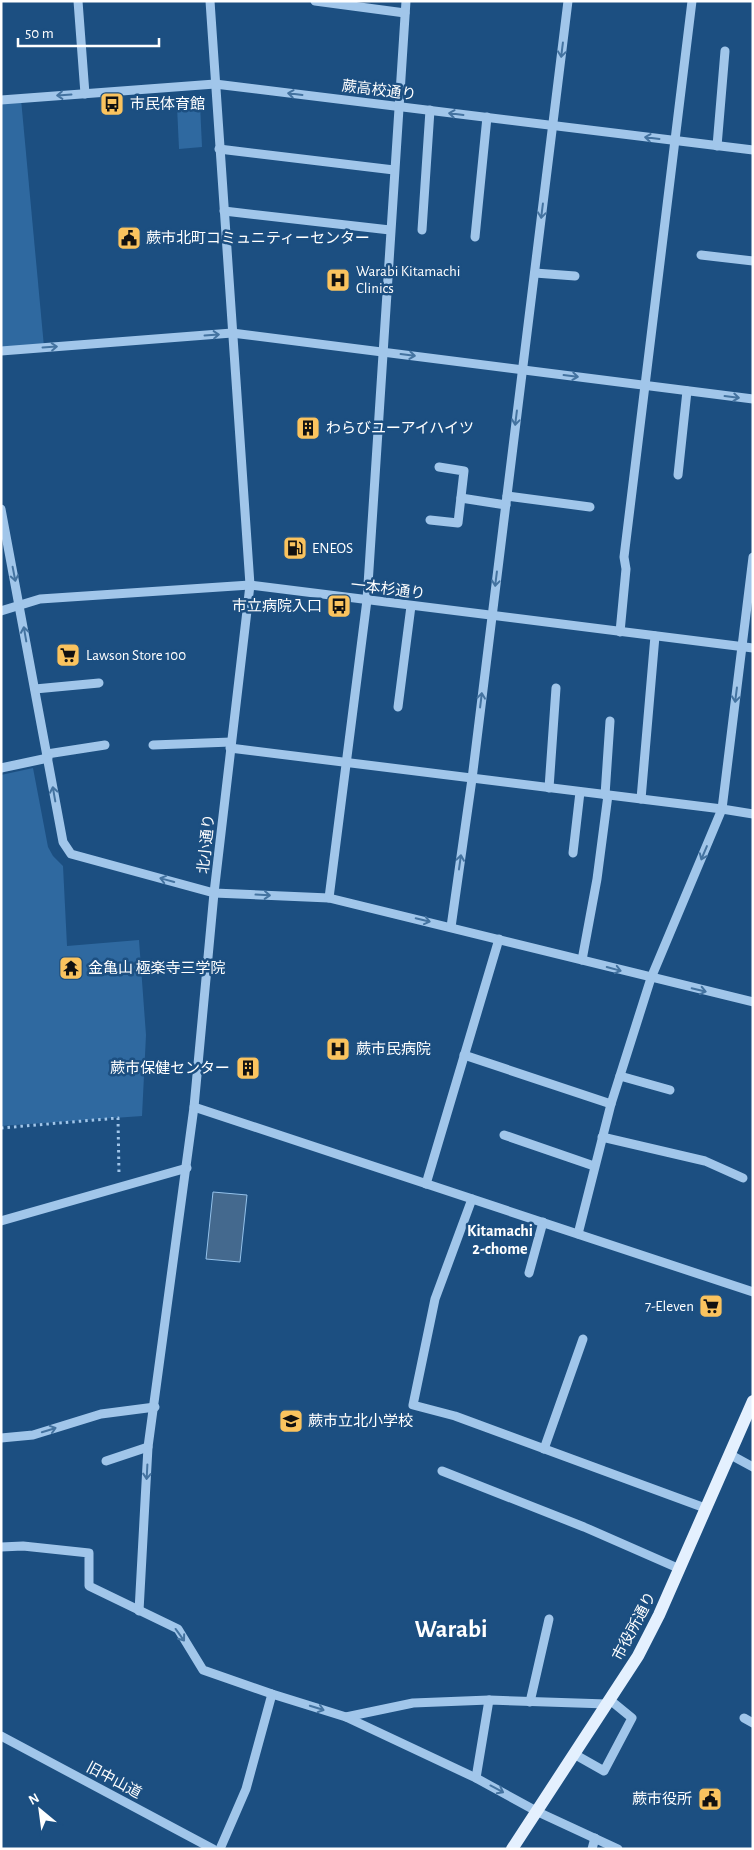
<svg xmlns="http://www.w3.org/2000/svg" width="754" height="1850" viewBox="0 0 754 1850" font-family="'Alegreya Sans','Noto Sans JP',sans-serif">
  <rect width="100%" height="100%" fill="#1c4f81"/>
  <g fill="#2f69a0">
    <polygon points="21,99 44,347 1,351 1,100"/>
    <polygon points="200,104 202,147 179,149 177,106"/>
    <polygon points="33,768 48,847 53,856 63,866 67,946 139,940 146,1035 142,1116 1,1126 1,775"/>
  </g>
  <polygon fill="#44698e" stroke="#94c2eb" points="213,1192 247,1195 240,1262 206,1259"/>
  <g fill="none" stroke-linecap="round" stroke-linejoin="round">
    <polyline stroke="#a1c6ea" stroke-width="3" stroke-dasharray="2.5 4" stroke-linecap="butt" points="1,1128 118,1118 119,1175"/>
    <g stroke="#a1c6ea" stroke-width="9">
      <polyline points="78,1 85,94"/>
      <polyline points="315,1 405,13"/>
      <polyline points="1,100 215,84 753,150"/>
      <polyline points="717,146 725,51"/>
      <polyline points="219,149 394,170"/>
      <polyline points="224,211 390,230"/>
      <polyline points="422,230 430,110"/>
      <polyline points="475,237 487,117"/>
      <polyline points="701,255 753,261"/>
      <polyline points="535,273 575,276"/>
      <polyline points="1,351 232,333 753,399"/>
      <polyline points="678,475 687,391"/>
      <polyline points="507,496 590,507"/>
      <polyline points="461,498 506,505"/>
      <polyline points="1,509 63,842 71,854 214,893 329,898 753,1002"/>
      <polyline points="430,520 458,523 464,471 439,467"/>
      <polyline points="1,611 40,599 250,585 753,648"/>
      <polyline points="620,632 626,569 624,557 692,1"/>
      <polyline points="35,689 99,683"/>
      <polyline points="398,707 411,606"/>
      <polyline points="153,745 231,742"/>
      <polyline points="230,748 722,809 753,814"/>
      <polyline points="47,754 105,745"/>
      <polyline points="1,768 48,758"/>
      <polyline points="549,788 556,688"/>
      <polyline points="605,795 610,721"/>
      <polyline points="641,799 655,636"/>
      <polyline points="573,853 580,792"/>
      <polyline points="329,898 367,600 406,1"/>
      <polyline points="451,927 472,779 568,1"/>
      <polyline points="582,960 597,879 608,795"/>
      <polyline points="464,1055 611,1104"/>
      <polyline points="620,1076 670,1090"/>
      <polyline points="194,1107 753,1292"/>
      <polyline points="504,1135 594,1166"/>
      <polyline points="602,1137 705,1161 743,1178"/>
      <polyline points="426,1184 499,939"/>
      <polyline points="472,1199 435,1299 413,1405 455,1416 705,1508"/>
      <polyline points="1,1221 187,1168"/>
      <polyline points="578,1234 611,1104 651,978 722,809 753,557"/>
      <polyline points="529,1273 543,1222"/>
      <polyline points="1,1438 33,1435 101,1414 155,1407"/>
      <polyline points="544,1449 583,1339"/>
      <polyline points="729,1454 753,1467"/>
      <polyline points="106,1461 148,1447"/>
      <polyline points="442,1471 584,1527 680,1569"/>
      <polyline points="1,1547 23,1546 89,1553 89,1586 178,1629 203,1670 272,1694 346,1717 476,1778 538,1812 618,1849"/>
      <polyline points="139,1611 148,1447 194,1107 214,893 250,585 210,1"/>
      <polyline points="530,1702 549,1619"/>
      <polyline points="346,1717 413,1703 489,1700 607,1704"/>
      <polyline points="744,1718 753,1723"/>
      <polyline points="1,1736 213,1849"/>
      <polyline points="574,1754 604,1771 632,1718 610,1700"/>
      <polyline points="476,1778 489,1700"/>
      <polyline points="220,1849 246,1789 272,1694"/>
      <polyline points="592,1849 595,1838"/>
    </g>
    <polyline stroke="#e4f0fe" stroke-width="12" points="512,1849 638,1656 659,1615 753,1401"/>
  </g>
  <defs><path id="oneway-shaft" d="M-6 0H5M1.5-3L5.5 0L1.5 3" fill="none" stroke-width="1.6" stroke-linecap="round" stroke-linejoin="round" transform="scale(1.25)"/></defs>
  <g stroke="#4473a0">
    <use href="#oneway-shaft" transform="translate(562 50) rotate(97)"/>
    <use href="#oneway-shaft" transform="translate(295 94) rotate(-173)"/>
    <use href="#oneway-shaft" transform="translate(64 95) rotate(176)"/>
    <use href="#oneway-shaft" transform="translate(456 114) rotate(-173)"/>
    <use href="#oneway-shaft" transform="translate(652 138) rotate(-173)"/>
    <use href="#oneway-shaft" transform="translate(542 211) rotate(97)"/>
    <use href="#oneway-shaft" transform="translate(212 335) rotate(-4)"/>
    <use href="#oneway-shaft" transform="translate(50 347) rotate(-4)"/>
    <use href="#oneway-shaft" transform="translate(408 355) rotate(7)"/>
    <use href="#oneway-shaft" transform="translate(571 376) rotate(7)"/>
    <use href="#oneway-shaft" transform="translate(732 397) rotate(7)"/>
    <use href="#oneway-shaft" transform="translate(516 418) rotate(97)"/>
    <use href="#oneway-shaft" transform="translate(14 574) rotate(79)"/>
    <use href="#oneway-shaft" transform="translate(496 579) rotate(97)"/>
    <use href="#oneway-shaft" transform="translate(25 634) rotate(-100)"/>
    <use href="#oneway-shaft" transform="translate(736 695) rotate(97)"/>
    <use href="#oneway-shaft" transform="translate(481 700) rotate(-83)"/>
    <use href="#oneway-shaft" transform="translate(54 794) rotate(-100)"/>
    <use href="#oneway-shaft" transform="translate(704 853) rotate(113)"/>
    <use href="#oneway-shaft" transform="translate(460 862) rotate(-82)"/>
    <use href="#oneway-shaft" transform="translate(167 880) rotate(-165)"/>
    <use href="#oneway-shaft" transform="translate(263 895) rotate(3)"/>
    <use href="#oneway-shaft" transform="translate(423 920) rotate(13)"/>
    <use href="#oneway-shaft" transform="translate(614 969) rotate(15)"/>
    <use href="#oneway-shaft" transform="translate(699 990) rotate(13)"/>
    <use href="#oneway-shaft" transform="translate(49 1430) rotate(-17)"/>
    <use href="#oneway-shaft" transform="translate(147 1472) rotate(93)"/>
    <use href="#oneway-shaft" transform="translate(180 1635) rotate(54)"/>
    <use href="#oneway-shaft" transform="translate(317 1708) rotate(17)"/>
    <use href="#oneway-shaft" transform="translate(497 1789) rotate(28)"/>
  </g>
  <defs>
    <g id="bus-square" transform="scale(1.25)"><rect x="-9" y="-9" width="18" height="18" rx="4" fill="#fac35e" stroke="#1c4f81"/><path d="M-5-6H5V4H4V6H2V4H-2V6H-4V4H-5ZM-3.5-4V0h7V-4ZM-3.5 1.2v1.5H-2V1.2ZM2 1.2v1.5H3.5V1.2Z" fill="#111"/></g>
    <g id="civic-square" transform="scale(1.25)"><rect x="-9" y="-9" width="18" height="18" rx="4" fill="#fac35e" stroke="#1c4f81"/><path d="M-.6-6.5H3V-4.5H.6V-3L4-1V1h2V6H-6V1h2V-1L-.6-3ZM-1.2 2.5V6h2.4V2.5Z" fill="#111"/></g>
    <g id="hospital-square" transform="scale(1.25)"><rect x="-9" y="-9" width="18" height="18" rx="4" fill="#fac35e" stroke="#1c4f81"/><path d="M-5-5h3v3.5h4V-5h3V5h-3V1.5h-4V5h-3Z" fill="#111"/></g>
    <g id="building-square" transform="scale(1.25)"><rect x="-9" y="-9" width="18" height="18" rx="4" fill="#fac35e" stroke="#1c4f81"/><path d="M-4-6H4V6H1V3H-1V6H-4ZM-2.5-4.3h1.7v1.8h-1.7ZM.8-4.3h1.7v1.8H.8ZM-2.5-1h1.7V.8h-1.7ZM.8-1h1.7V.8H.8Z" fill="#111"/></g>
    <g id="fuel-square" transform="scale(1.25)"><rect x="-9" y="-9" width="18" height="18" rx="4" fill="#fac35e" stroke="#1c4f81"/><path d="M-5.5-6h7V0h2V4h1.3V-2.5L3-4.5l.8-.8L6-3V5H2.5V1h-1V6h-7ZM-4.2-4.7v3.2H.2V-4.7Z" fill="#111"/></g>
    <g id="supermarket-square" transform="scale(1.25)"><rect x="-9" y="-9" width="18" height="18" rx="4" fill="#fac35e" stroke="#1c4f81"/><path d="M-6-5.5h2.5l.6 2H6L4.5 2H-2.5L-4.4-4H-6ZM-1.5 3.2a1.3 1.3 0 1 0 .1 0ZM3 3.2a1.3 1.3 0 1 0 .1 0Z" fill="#111"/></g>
    <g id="temple-square" transform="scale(1.25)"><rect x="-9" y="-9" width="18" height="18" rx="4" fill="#fac35e" stroke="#1c4f81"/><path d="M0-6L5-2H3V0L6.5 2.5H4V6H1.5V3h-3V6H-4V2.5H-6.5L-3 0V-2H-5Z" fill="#111"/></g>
    <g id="school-square" transform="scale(1.25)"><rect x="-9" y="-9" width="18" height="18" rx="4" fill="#fac35e" stroke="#1c4f81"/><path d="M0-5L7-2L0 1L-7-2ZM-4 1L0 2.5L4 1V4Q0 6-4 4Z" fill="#111"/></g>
  </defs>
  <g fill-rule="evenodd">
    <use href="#bus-square" x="112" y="104"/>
    <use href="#civic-square" x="129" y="238"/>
    <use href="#hospital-square" x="338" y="280"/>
    <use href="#building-square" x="308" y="428"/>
    <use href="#fuel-square" x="295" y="548"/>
    <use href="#bus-square" x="339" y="606"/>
    <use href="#supermarket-square" x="68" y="655"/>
    <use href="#temple-square" x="71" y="968"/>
    <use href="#hospital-square" x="338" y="1049"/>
    <use href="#building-square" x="248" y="1068"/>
    <use href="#supermarket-square" x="711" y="1306"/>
    <use href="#school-square" x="291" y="1421"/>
    <use href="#civic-square" x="710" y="1799"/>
  </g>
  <g text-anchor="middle" stroke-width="5" stroke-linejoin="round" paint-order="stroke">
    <g font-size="15" fill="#fff" stroke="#1c4f81">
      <text transform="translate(379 90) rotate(7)" y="5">蕨高校通り</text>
      <text transform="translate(388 589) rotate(7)" y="5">一本杉通り</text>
      <text transform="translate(206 844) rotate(-84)" y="5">北小通り</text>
      <text transform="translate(634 1626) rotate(-62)" y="5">市役所通り</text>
      <text transform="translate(114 1780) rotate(28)" y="5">旧中山道</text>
    </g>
    <g font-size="15" fill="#fff" stroke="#1c4f81" text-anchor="start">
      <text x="130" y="109">市民体育館</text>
      <text x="146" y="243">蕨市北町コミュニティーセンター</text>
      <text x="356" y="276">Warabi Kitamachi<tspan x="356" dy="17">Clinics</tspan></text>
      <text x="326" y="433">わらびユーアイハイツ</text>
      <text x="312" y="553">ENEOS</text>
      <text x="322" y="611" text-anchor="end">市立病院入口</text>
      <text x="86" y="660">Lawson Store 100</text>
      <text x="88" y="973">金亀山 極楽寺三学院</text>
      <text x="356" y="1054">蕨市民病院</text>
      <text x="230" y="1073" text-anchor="end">蕨市保健センター</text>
      <text x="694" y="1311" text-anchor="end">7-Eleven</text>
      <text x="308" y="1426">蕨市立北小学校</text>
      <text x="692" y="1804" text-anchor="end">蕨市役所</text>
    </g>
    <g font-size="16" font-weight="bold" fill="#fff" stroke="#1c4f81">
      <text x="500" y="1236">Kitamachi<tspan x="500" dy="18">2-chome</tspan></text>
    </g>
    <g font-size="25" font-weight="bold" fill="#fff" stroke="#1c4f81">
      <text x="451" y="1637">Warabi</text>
    </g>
  </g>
  <rect width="754" height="1850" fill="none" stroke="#ffffff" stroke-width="5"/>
  <g transform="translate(40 1810) rotate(331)" stroke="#1c4f81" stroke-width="4" paint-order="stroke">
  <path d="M0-4L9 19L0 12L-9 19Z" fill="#ffffff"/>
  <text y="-8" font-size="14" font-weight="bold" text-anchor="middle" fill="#ffffff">N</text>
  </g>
  <path d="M18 38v8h141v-8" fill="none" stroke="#ffffff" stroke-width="2.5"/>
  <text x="25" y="38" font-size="15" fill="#ffffff" stroke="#1c4f81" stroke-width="4" paint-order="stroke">50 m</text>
</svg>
